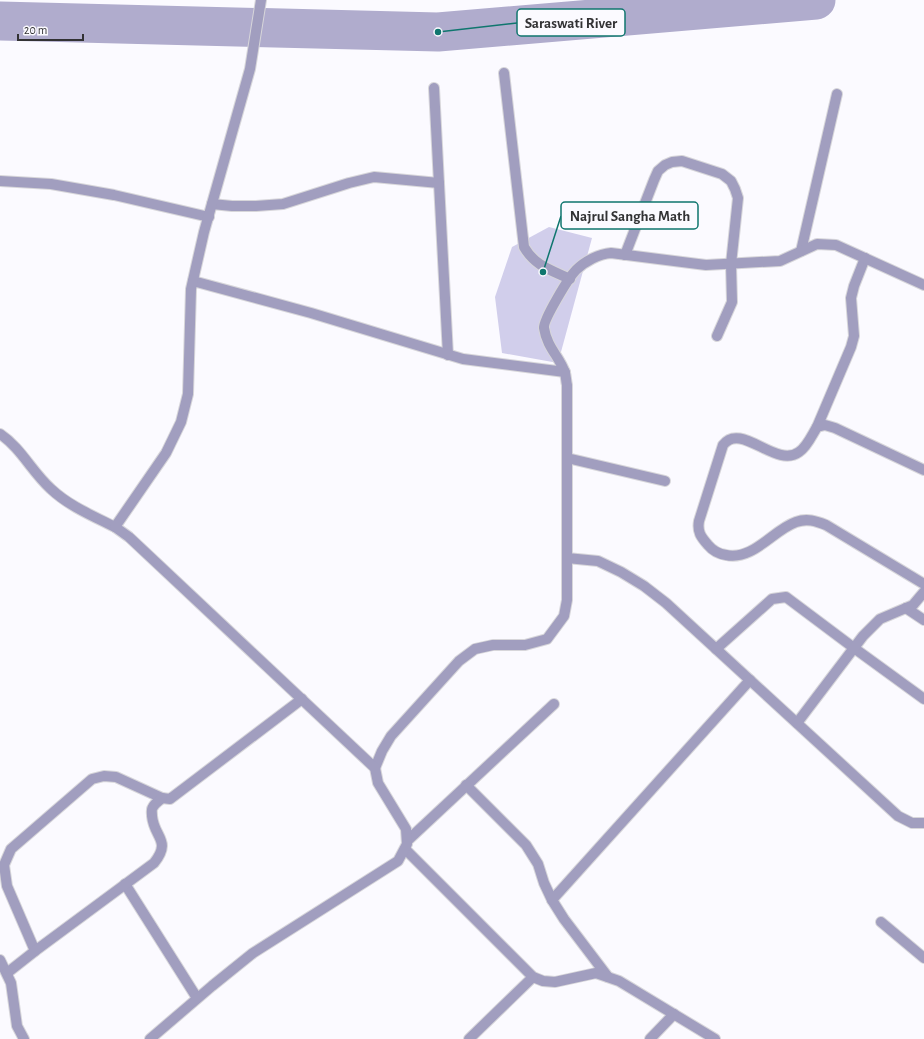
<svg xmlns="http://www.w3.org/2000/svg" width="924" height="1039" viewBox="0 0 924 1039" font-family="'Alegreya Sans',sans-serif">
  <rect width="100%" height="100%" fill="#fbfaff"/>
  <polygon fill="#d1ceeb" points="549,227 592,238 558,363 502,353 495,297 512,247"/>
  <g fill="none" stroke-linecap="round" stroke-linejoin="round">
    <polyline stroke="#b0accd" stroke-width="39" points="0,21 438,32 816,0"/>
    <g stroke="#d7d6da" stroke-width="12">
      <g id="minor">
        <path d="M504,73L524,247C535,266 551,270 570,279"/>
        <polyline points="434,88 448,355"/>
        <polyline points="0,181 51,184 114,195 209,217"/>
        <polyline points="212,204 232,206 256,206 283,204 349,183 374,177 439,183"/>
        <polyline points="801,251 837,94"/>
        <polyline points="625,255 654,180 658,171 665,165 672,162 682,161 722,174 731,181 735,189 738,198 731,264 732,302 717,336"/>
        <polyline points="193,281 311,313 463,359 565,372"/>
        <polyline points="817,427 851,347 854,336 851,298 854,286 865,258"/>
        <path d="M0,434C21,448 32,472 51,489C69,506 93,516 115,527"/>
        <polyline points="567,458 665,481"/>
        <path d="M924,470L835,428L825,425L817,427C812,435 807,447 799,452C776,469 741,421 723,445L699,521C697,532 701,537 708,545C713,551 719,554 726,555C753,561 773,530 796,522C807,518 816,521 826,525L924,584"/>
        <polyline points="567,558 598,561 621,572 644,586 666,603 898,816 912,823 924,823"/>
        <polyline points="906,608 924,620"/>
        <polyline points="716,649 772,599 786,597 854,648 924,699"/>
        <polyline points="797,723 863,636 880,619 913,605 924,592"/>
        <path d="M375,768L382,751L391,736L459,661L475,649L493,645H525L547,639L564,616L567,600V385C566,381 566,376 565,373C560,357 547,348 544,328C543,320 569,277 576,270C585,261 599,254 611,253L706,265L780,261L817,244L836,245L924,285"/>
        <polyline points="466,785 526,845 538,864 544,883 552,900 564,919 608,977"/>
        <polyline points="407,841 554,704"/>
        <polyline points="405,849 533,977 543,981 555,982 596,973 619,981 715,1039"/>
        <polyline points="125,884 197,998"/>
        <polyline points="552,900 750,680"/>
        <polyline points="881,922 924,958"/>
        <polyline points="35,951 7,886 4,865 11,849 92,779 104,776 116,777 162,798 170,799 302,699"/>
        <polyline points="0,960 11,983 17,1026 24,1039"/>
        <path d="M7,973L35,951L154,863C172,840 154,838 152,816C152,813 151,809 153,807C155,803 160,800 162,798"/>
        <polyline points="469,1039 533,977"/>
        <polyline points="650,1039 674,1014"/>
      </g>
    </g>
    <g stroke="#d7d6da" stroke-width="12">
      <polyline id="tertiary" points="150,1039 212,986 253,953 398,861 407,844 406,829 378,783 375,768 129,537 115,527 166,453 181,422 188,394 191,289 204,232 250,69 261,0"/>
    </g>
    <use href="#minor" stroke="#a19ebf" stroke-width="10"/>
    <use href="#tertiary" stroke="#a19ebf" stroke-width="10"/>
  </g>
  <path fill="none" stroke="#0f766e" stroke-width="1.5" d="M438 32L517 23M543 272L561 216"/>
  <g fill="#0f766e" stroke="#fbfaff" stroke-width="1.5">
    <circle cx="438" cy="32" r="4"/>
    <circle cx="543" cy="272" r="4"/>
  </g>
  <g fill="#fbfaff" stroke="#0f766e" stroke-width="1.5">
    <rect x="517" y="9" width="108" height="27" rx="4"/>
    <rect x="561" y="202" width="137" height="27" rx="4"/>
  </g>
  <g font-size="15" text-anchor="middle" font-weight="bold" fill="#323234">
    <text x="571" y="28">Saraswati River</text>
    <text x="630" y="221">Najrul Sangha Math</text>
  </g>
  <path d="M18 34v6h65v-6" fill="none" stroke="#323234" stroke-width="2"/>
  <text x="24" y="34" font-size="12" fill="#323234" stroke="#fbfaff" stroke-width="3" paint-order="stroke">20 m</text>
</svg>
